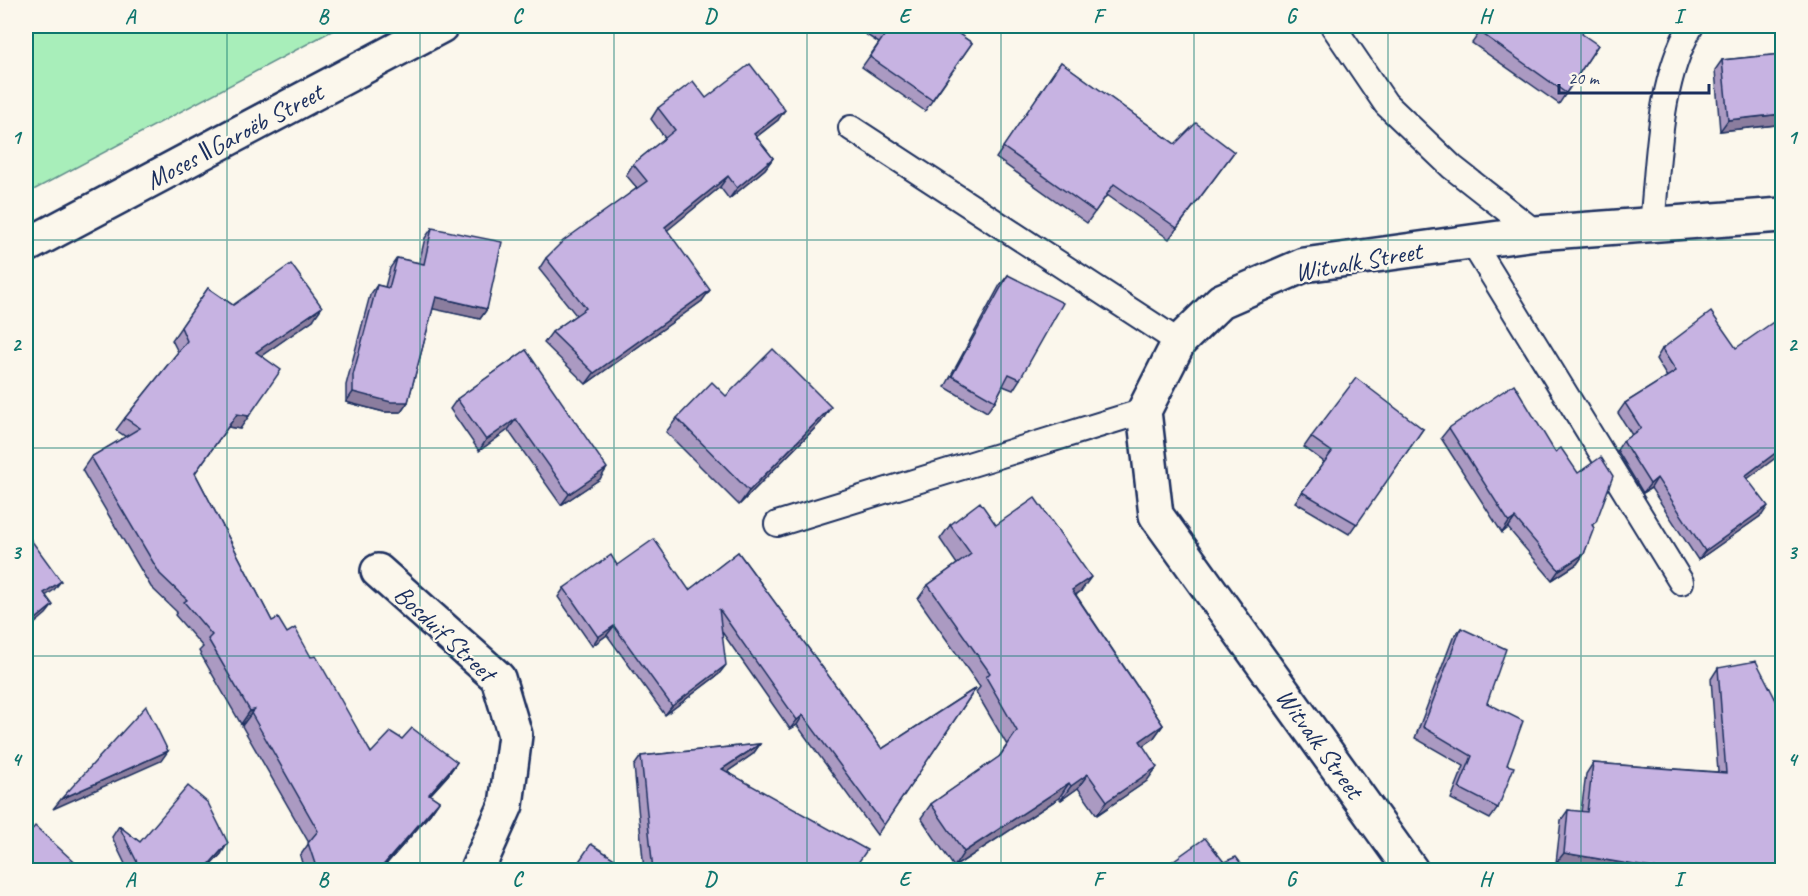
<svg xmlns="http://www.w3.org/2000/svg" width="1808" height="896" viewBox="0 0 1808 896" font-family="Caveat,sans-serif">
  <rect width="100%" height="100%" fill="#fbf7ec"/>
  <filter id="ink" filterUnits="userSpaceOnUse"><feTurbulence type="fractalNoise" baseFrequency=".0167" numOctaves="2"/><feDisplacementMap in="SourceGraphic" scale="12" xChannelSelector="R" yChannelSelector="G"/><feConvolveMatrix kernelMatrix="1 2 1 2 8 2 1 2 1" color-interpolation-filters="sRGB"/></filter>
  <g filter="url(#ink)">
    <polygon fill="#a8eeba" stroke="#628e8c" stroke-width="1.5" points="26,26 341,26 26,194"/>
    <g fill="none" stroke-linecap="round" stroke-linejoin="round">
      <g stroke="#1b2f5e" stroke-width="28">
        <g id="service">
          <polyline points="1333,26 1386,104 1452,167 1536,233"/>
          <polyline points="851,128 1179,342"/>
          <path d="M1652,225C1659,158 1658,84 1691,26"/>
          <polyline points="1472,242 1681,582"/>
          <polyline points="777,524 1144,411"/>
        </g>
      </g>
      <g stroke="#1b2f5e" stroke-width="38">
        <g id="minor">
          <polyline points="378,571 498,678 515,735 506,805 477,870"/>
          <polyline points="1411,870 1156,515 1144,411 1179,342 1221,301 1304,265 1536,233 1782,215"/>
        </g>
      </g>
      <g stroke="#1b2f5e" stroke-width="38">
        <polyline id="secondary" points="26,246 441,26"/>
      </g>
      <use href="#service" stroke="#fbf7ec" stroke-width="24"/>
      <use href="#minor" stroke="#fbf7ec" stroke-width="33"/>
      <use href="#secondary" stroke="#fbf7ec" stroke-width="33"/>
    </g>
    <g fill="#ab9ac2" stroke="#1b2f5e" stroke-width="1.5">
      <polygon points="853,26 947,26 972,43 925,111 862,67 879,43"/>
      <polygon points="1484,26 1598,45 1559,104 1472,43"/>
      <polygon points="1782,54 1782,130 1776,130 1776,125 1720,131 1715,70 1722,60"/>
      <polygon points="1061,62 1175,144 1234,152 1169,239 1107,195 1087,223 996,158"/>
      <polygon points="706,98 778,120 756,137 773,158 765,169 729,199 720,187 667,230 702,301 586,384 544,343 552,332 576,315 539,269 546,258 637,188 626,175 633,164 665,138 651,119 658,108"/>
      <polygon points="432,228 487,309 480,319 433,308 408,402 401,412 384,412 346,402 346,385 370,295 377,285 385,287 390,268 397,258 419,263 425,238"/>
      <polygon points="1008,275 1020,379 1013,390 1003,386 995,401 987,412 945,387 1000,285"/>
      <polygon points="208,288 233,305 313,320 261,356 240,429 228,427 195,473 272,621 287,633 311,657 371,753 402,739 457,762 448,775 430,795 439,801 430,814 381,870 304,870 300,856 309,843 242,726 244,723 241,724 199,651 203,647 175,615 177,612 151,587 82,470 91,457 126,437 116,430 125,418 178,352 172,340"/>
      <polygon points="1662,349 1747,479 1762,515 1698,560 1651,488 1643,493 1617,450 1623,441 1632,435 1618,413 1625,403 1667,377 1656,359"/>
      <polygon points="526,350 600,479 561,505 508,430 479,451 450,409 457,399"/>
      <polygon points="726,396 821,422 739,505 666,432 677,418"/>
      <polygon points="1449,428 1593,526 1584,554 1577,564 1552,580 1508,528 1502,533 1441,438"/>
      <polygon points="1423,429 1349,534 1295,502 1324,462 1304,447 1311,437"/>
      <polygon points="950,525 996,525 1081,591 1076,595 1163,725 1153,739 1143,746 1147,781 1097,815 1078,788 1061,800 1059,798 954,867 921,818 931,804 999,757 1007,745 976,692 980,687 918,599 928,585 957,564 940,539"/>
      <polygon points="738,552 882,749 976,688 877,835 797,725 790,729 722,632 719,674 665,715 607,635 592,646 558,597 564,588 617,565 689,590"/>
      <polygon points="1461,628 1507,765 1498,808 1490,819 1451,799 1464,766 1415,738 1453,638"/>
      <polygon points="1718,668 1782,870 1602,870 1556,863 1561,820 1568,810 1581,812 1586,774 1593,763 1718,772 1711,679"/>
      <polygon points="760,744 753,754 727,772 853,870 644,870 634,766 641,756"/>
      <polygon points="119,826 140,842 221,854 206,870 128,870 112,837"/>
    </g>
    <g fill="#8b7d9e" stroke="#1b2f5e" stroke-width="1.5">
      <polygon points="785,110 778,120 746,145 754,134"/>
      <polygon points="1782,114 1776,125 1720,131 1728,120"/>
      <polygon points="1782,122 1782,130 1776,130"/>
      <polygon points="773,158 765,169 729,199 737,188"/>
      <polygon points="728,176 720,187 658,238 665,227"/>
      <polygon points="710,290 702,301 586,384 594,373"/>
      <polygon points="436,297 487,309 480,319 429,308"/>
      <polygon points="322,307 313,320 248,365 256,352"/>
      <polygon points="353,392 408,402 401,412 384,412 346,402"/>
      <polygon points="831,407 821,422 739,505 749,491"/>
      <polygon points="237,414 249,416 240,429 228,427"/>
      <polygon points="516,419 508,430 479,451 486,440"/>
      <polygon points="1782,448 1782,453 1738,486 1745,476"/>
      <polygon points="607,468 600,479 561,505 569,494"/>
      <polygon points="1657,478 1651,488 1643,493 1650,484"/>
      <polygon points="1768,506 1762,515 1698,560 1705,551"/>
      <polygon points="1515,518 1508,528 1502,533 1509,522"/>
      <polygon points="1584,554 1577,564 1552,580 1559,570"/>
      <polygon points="1091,577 1081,591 1062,604 1072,590"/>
      <polygon points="61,581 54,590 37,602 44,593"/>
      <polygon points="53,605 46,614 26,631 26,627"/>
      <polygon points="614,626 607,635 592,646 598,637"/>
      <polygon points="726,665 719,674 665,715 672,706"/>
      <polygon points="254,710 244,723 241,724 250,711"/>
      <polygon points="803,715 797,725 790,729 797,720"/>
      <polygon points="1163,725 1153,739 1130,755 1140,741"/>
      <polygon points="760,744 753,754 715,780 722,769"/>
      <polygon points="168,751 161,761 53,809 61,799"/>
      <polygon points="457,762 448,775 420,806 429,794"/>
      <polygon points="1157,767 1147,781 1097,815 1107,801"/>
      <polygon points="1088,774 1078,788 1061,800 1071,786"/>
      <polygon points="1069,783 1059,798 954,867 964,852"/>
      <polygon points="439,801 430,814 381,870 379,870"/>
      <polygon points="228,843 221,854 206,870 204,870"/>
      <polygon points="1564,853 1664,870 1602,870 1556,863"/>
    </g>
    <g fill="#c7b3e2" stroke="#1b2f5e" stroke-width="1.5">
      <polygon points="876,26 947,26 972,43 932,100 870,57 886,33"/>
      <polygon points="1484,26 1581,26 1584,28 1582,34 1598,45 1566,93 1480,32"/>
      <polygon points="1782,54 1782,114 1728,120 1722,60"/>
      <polygon points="1061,62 1175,144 1196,123 1234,152 1177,228 1114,184 1095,212 1003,147"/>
      <polygon points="750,64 785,110 754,134 773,158 737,188 728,176 665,227 710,290 594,373 552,332 586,308 546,258 563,241 647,181 633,164 675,130 658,108 693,81 706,98"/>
      <polygon points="432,228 502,242 487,309 436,297 408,402 391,402 353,392 353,375 377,285 389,288 397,258 424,264"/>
      <polygon points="291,264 322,307 256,352 281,370 249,416 237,414 195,473 272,621 278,618 287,633 295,628 311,657 316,656 371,753 391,732 402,739 412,728 457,762 429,794 439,801 379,870 317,870 308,843 318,831 251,713 254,710 250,711 208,639 212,635 184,602 187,600 160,574 91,457 140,428 125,418 187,341 181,327 208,288 233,305"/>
      <polygon points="1008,275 1063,303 1020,379 1009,374 995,401 952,376"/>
      <polygon points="1711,312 1736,348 1779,318 1782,323 1782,448 1745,476 1768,506 1705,551 1657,478 1650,484 1623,441 1641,428 1625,403 1676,371 1662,349"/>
      <polygon points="773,349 831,407 749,491 677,418 712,382 726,396"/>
      <polygon points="526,350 607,468 569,494 516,419 486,440 457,399"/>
      <polygon points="1356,378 1423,429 1357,524 1302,492 1332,452 1311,437"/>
      <polygon points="1514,384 1555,452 1561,448 1578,473 1601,457 1613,476 1596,522 1592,525 1594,528 1584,554 1559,570 1515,518 1509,522 1449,428"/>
      <polygon points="1035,498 1091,577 1072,590 1163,725 1140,741 1157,767 1107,801 1088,774 1071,786 1069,783 964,852 931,804 1000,756 1017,731 986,677 990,673 928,585 971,554 950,525 980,502 996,525"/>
      <polygon points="26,533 61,581 44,593 53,605 26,627"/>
      <polygon points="654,539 689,590 738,552 882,749 976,688 884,825 803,715 797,720 719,609 726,665 672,706 614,626 598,637 564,588 611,555 617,565"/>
      <polygon points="1461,628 1506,649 1487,703 1523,721 1507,765 1514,767 1498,808 1459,788 1472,756 1423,727"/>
      <polygon points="1756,661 1782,712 1782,870 1664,870 1564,853 1568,810 1587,812 1593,763 1726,773 1718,668"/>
      <polygon points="146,706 168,751 61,799"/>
      <polygon points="760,744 722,769 867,850 853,870 653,870 641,756"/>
      <polygon points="188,786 208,803 228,843 204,870 141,870 119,826 140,842"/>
      <polygon points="35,826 83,870 26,870 26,837"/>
      <polygon points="1205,838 1224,862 1236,857 1246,870 1160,870"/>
      <polygon points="591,844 632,870 573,870"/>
    </g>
  </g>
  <path fill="none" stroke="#0f766e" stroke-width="1.5" stroke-opacity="0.55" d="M227,26V870M420,26V870M614,26V870M807,26V870M1001,26V870M1194,26V870M1388,26V870M1581,26V870M26,240H1782M26,448H1782M26,656H1782"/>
  <g text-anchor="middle" stroke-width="4.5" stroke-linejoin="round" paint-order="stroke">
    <g font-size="26" fill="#1b2f5e" stroke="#fbf7ec">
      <text transform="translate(234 136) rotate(-28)" y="9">Moses ǁGaroëb Street</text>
      <text transform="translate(1358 261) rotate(-10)" y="9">Witvalk Street</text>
      <text transform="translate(445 633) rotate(43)" y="9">Bosduif Street</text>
      <text transform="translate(1320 743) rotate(54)" y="9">Witvalk Street</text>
    </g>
  </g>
  <rect width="1808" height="896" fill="none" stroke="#fbf7ec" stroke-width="66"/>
  <path d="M1559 84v9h150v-9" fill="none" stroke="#1b2f5e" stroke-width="3"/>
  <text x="1568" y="84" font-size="18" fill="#1b2f5e" stroke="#fbf7ec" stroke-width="4.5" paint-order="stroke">20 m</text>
  <rect x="33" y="33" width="1742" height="830" fill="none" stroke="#0f766e" stroke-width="2"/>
  <g font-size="20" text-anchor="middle" font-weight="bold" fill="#0f766e">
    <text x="130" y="23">A</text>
    <text x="323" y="23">B</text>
    <text x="517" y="23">C</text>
    <text x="710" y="23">D</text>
    <text x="904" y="23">E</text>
    <text x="1098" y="23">F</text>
    <text x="1291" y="23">G</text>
    <text x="1485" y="23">H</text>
    <text x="1678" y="23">I</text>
    <text x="16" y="144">1</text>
    <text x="1792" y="144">1</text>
    <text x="16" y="351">2</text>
    <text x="1792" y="351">2</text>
    <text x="16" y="559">3</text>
    <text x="1792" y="559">3</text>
    <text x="16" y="766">4</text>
    <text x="1792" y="766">4</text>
    <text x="130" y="886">A</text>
    <text x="323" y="886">B</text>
    <text x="517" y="886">C</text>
    <text x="710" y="886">D</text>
    <text x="904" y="886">E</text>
    <text x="1098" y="886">F</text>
    <text x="1291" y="886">G</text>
    <text x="1485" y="886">H</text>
    <text x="1678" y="886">I</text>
  </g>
</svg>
